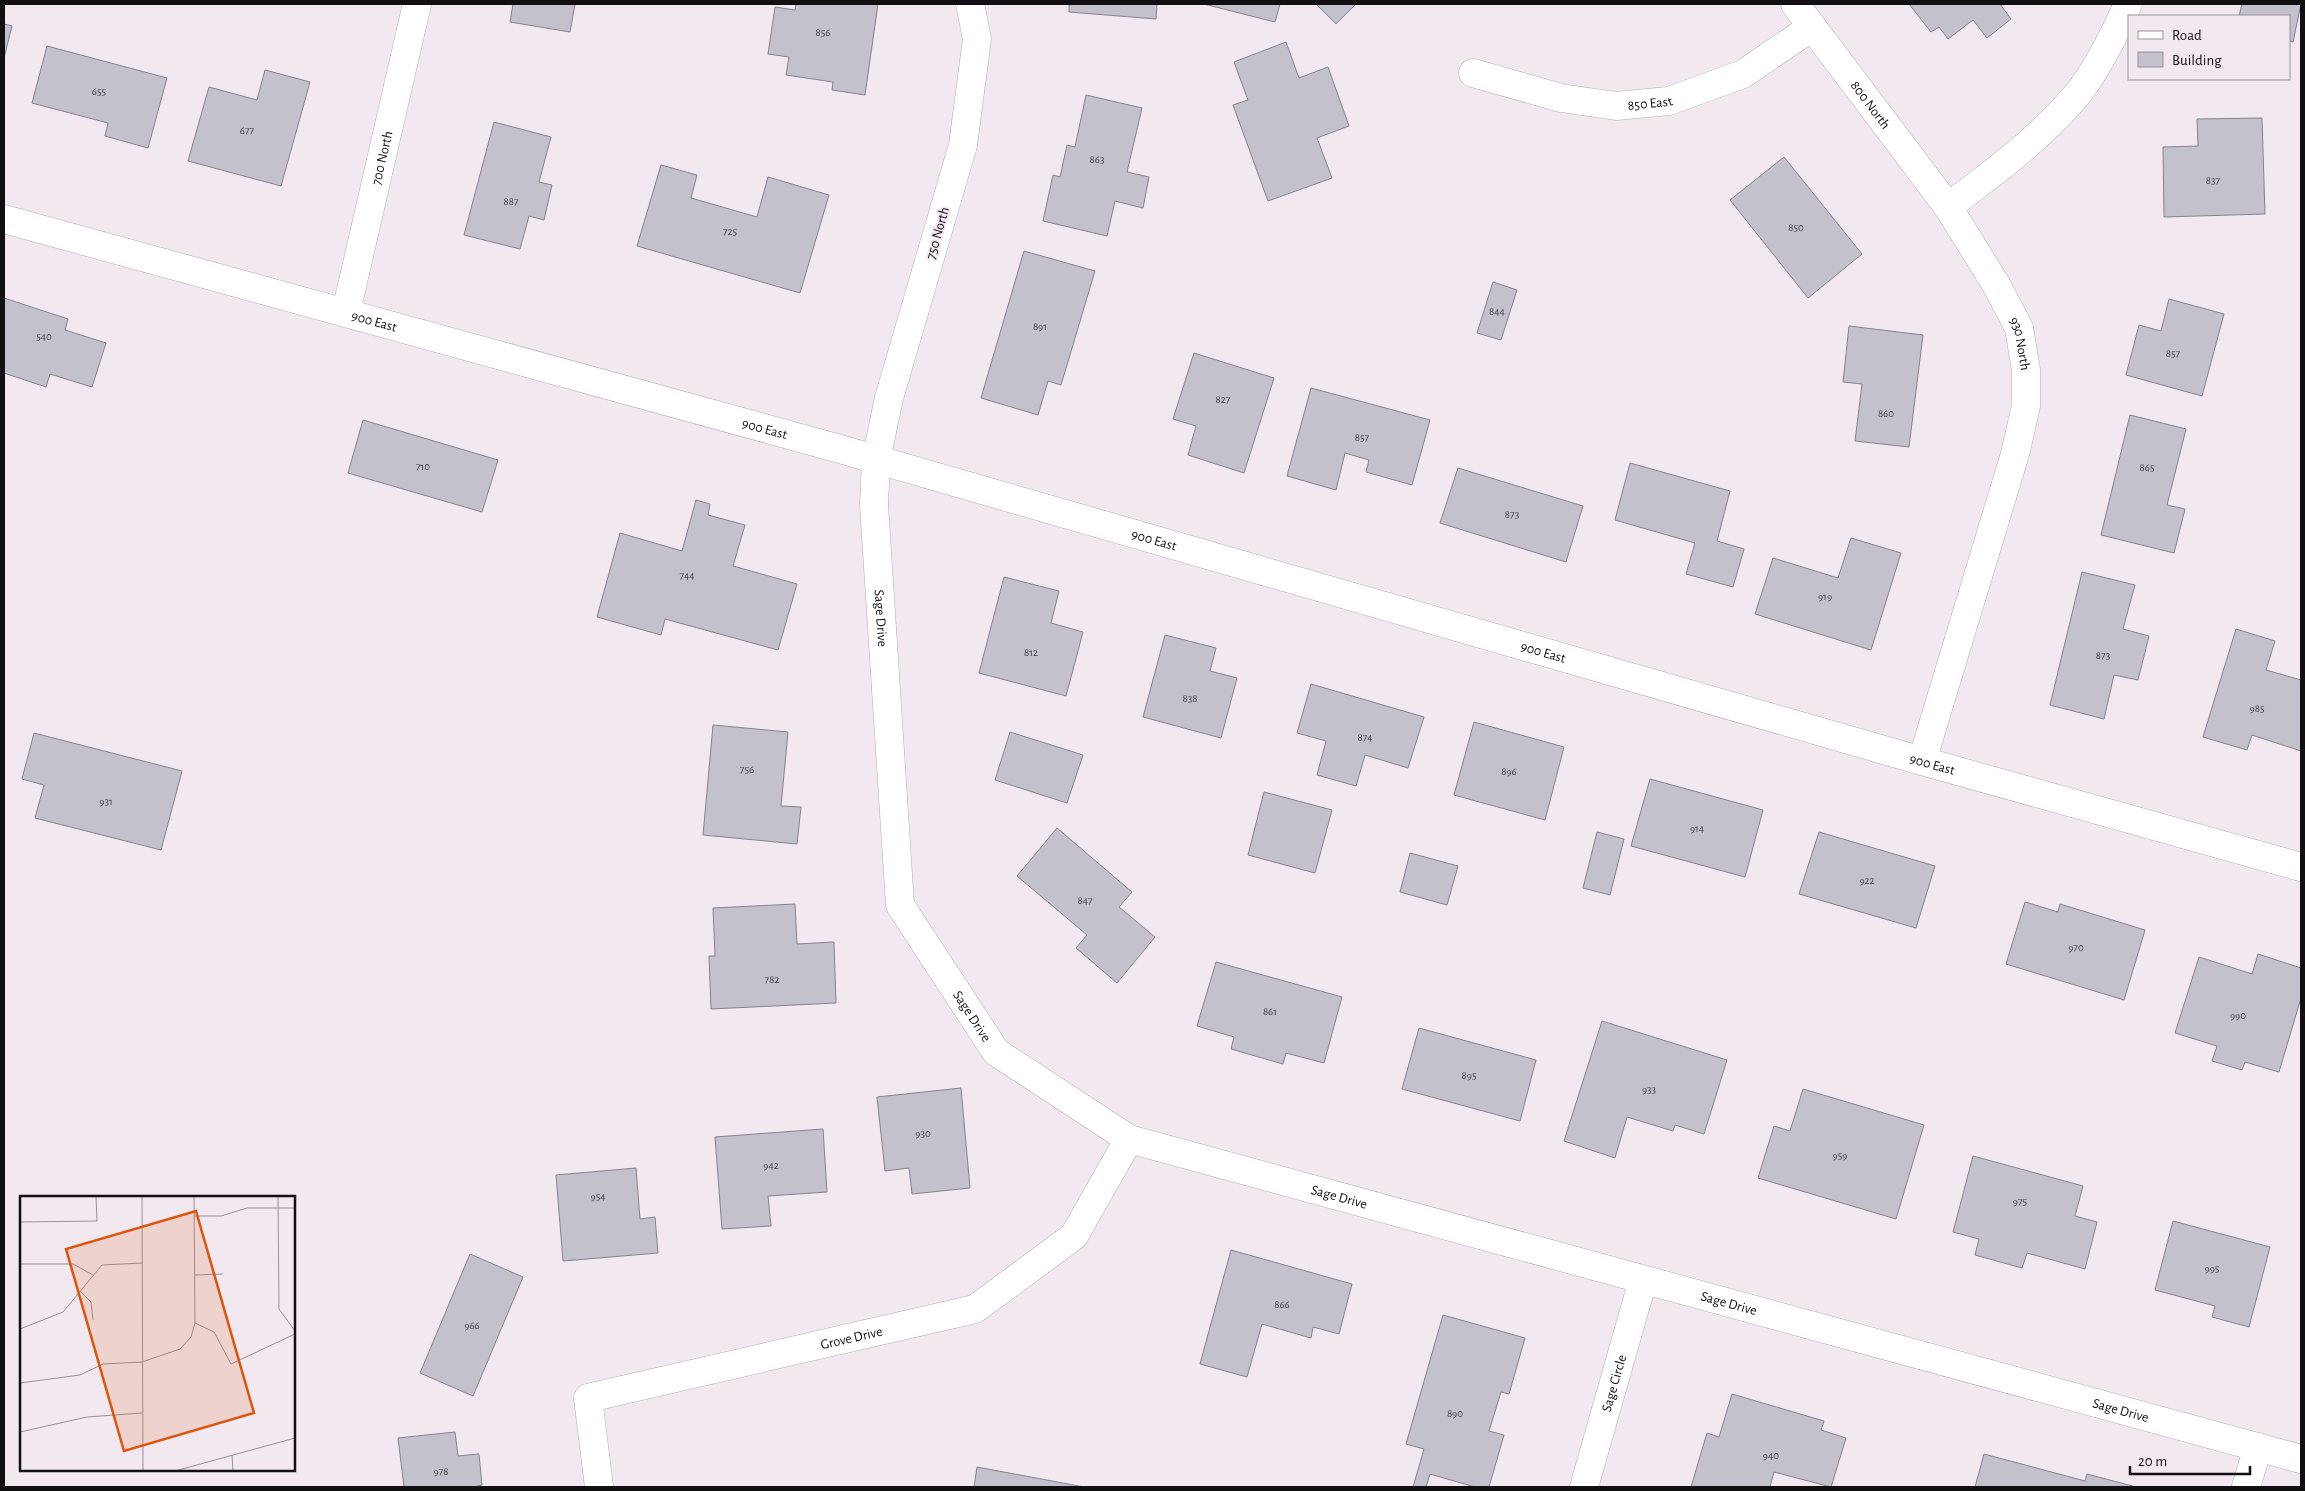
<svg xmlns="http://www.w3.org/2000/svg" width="2305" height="1491" viewBox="0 0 2305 1491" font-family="'Alegreya Sans',sans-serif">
  <rect width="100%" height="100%" fill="#f1e8f0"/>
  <g fill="#c3c1cc" stroke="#85838e">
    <polygon points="513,4 575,4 570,32 510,22"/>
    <polygon points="796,4 878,4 865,95 832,90 833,82 786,75 789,57 768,54 775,7 795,10"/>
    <polygon points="1069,4 1157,4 1156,19 1069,12"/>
    <polygon points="1204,4 1280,4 1275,22"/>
    <polygon points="1316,4 1356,4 1336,24"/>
    <polygon points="1909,4 2000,4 2011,19 1987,38 1973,20 1948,39 1939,27 1931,32"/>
    <polygon points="2242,4 2301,4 2293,42 2289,41 2289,16 2239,16"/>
    <polygon points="4,24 12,26 4,58"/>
    <polygon points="1286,42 1299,78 1328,67 1349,126 1317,138 1332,178 1268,201 1233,105 1248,100 1234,62"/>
    <polygon points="47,46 167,78 148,148 105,136 108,123 32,103"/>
    <polygon points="265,70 310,82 281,186 188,161 209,87 257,100"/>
    <polygon points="1086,95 1142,108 1127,172 1149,177 1143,208 1115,201 1107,236 1043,221 1053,175 1060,177 1067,145 1075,147"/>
    <polygon points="2262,118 2265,214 2164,217 2163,147 2198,146 2197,119"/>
    <polygon points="494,122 551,137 539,182 552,185 544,220 529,216 520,249 464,235"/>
    <polygon points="1784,157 1862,254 1808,298 1730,200"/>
    <polygon points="661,165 697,175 691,198 757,217 768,177 829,195 800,293 637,246"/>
    <polygon points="1024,251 1095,271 1061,385 1048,381 1038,415 981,398"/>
    <polygon points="1493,282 1517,290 1501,340 1477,333"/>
    <polygon points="4,298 68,319 65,330 106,343 92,387 50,374 46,387 4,373"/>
    <polygon points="2169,299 2224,314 2202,396 2126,375 2139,325 2161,331"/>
    <polygon points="1849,326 1923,335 1909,447 1855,441 1862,384 1843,382"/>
    <polygon points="1194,353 1274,378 1244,473 1188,455 1196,426 1173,419"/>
    <polygon points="1311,388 1430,420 1412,485 1366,472 1369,460 1345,453 1336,490 1287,476"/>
    <polygon points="2130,415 2186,429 2167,505 2185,509 2174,553 2101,535"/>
    <polygon points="363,420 498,460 482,512 348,473"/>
    <polygon points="1630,463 1730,491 1717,541 1744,549 1733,587 1686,574 1695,543 1615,520"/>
    <polygon points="1458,468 1583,506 1566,562 1440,523"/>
    <polygon points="696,500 710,504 708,515 745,525 733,566 797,584 778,650 665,619 661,635 597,617 620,533 682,551"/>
    <polygon points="1851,538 1901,553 1871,650 1755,614 1773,558 1838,578"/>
    <polygon points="2082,572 2135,585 2123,629 2149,636 2138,680 2114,675 2104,719 2050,705"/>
    <polygon points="1004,577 1059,591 1051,623 1083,632 1066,696 979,673"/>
    <polygon points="2236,629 2275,641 2266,670 2301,680 2301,751 2252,735 2247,750 2203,737"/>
    <polygon points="1165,635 1216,648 1210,671 1237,678 1221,738 1143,717"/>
    <polygon points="1311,684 1424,717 1408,768 1365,755 1356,786 1317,775 1326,741 1297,733"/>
    <polygon points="1474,722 1564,747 1545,820 1454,795"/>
    <polygon points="713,725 788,732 781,806 801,807 797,844 703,835"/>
    <polygon points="1010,732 1083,755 1067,803 995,780"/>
    <polygon points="34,733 182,771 161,850 35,818 44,785 22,779"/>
    <polygon points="1650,779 1763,810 1745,877 1631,846"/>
    <polygon points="1264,792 1332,810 1315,873 1248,855"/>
    <polygon points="1057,828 1132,892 1119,907 1155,937 1117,983 1076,948 1087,935 1017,876"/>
    <polygon points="1597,832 1624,839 1610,895 1583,888"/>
    <polygon points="1819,832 1935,866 1916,928 1799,894"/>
    <polygon points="1410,853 1458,866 1447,905 1400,892"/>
    <polygon points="2025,902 2058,912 2060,904 2145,930 2124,1000 2006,964"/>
    <polygon points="795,904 797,944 834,942 836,1003 711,1009 709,956 715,956 713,908"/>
    <polygon points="2258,954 2301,968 2301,998 2279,1072 2245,1062 2242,1070 2212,1061 2217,1046 2175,1033 2199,957 2252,974"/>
    <polygon points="1216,962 1342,997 1324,1063 1286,1053 1283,1064 1231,1049 1234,1037 1197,1026"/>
    <polygon points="1602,1021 1727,1060 1704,1134 1675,1125 1673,1131 1627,1117 1615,1158 1564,1141"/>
    <polygon points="1419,1028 1536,1060 1520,1121 1402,1089"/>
    <polygon points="961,1088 970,1188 912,1194 909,1168 885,1171 877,1097"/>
    <polygon points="1803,1089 1924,1125 1896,1219 1758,1178 1774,1126 1790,1131"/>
    <polygon points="823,1129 827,1192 768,1196 771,1226 722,1229 715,1137"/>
    <polygon points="1973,1156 2083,1186 2075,1216 2097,1222 2085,1269 2027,1253 2022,1268 1975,1255 1979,1239 1953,1232"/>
    <polygon points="636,1168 640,1219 655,1217 658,1253 563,1261 556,1175"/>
    <polygon points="2173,1221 2270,1247 2249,1327 2212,1317 2215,1306 2155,1290"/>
    <polygon points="1231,1250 1352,1284 1339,1334 1313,1327 1311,1338 1262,1324 1247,1377 1200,1364"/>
    <polygon points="470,1254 523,1277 473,1396 420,1373"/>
    <polygon points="1443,1315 1525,1338 1509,1394 1501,1392 1489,1431 1504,1435 1489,1487 1475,1487 1430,1474 1426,1487 1413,1487 1424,1449 1406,1444"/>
    <polygon points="1732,1394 1824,1421 1821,1430 1846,1438 1831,1487 1774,1472 1770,1487 1691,1487 1707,1433 1719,1437"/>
    <polygon points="455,1432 458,1456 479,1454 482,1485 473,1487 404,1487 398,1438"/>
    <polygon points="1984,1454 2085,1481 2087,1474 2136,1487 1975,1487"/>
    <polygon points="977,1467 1084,1487 974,1487"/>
  </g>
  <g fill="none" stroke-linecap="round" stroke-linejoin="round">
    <g stroke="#b5adb5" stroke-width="29">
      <g id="minor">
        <path id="s1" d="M970,4L977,39L963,145L889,398L876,460L874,505L900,905L996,1052L1129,1139L2301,1459"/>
        <path id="s2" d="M1795,4L1948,207L1997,286L2019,328L2026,370V406L2015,454L1922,761"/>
        <path id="s3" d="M1473,73L1561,98L1616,106L1669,101L1743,74L1812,27"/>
        <path d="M1948,207C1993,173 2038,140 2075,97C2094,75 2117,30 2128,4"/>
        <path id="s4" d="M4,219L840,449L1922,761L2301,867"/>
        <path id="s5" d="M346,312L417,4"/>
        <path id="s6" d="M599,1487L588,1398L975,1309L1074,1236L1129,1139"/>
        <path id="s7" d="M1584,1487L1643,1280"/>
        <polyline points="2246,1487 2258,1447"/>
      </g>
    </g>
    <use href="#minor" stroke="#fff" stroke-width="28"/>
  </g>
  <g text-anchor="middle" stroke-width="4" stroke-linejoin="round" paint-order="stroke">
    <g font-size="11" fill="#3e3c40">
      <text x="823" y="36">856</text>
      <text x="99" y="95">655</text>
      <text x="247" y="134">677</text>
      <text x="1097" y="163">863</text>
      <text x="2213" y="184">837</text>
      <text x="511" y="205">887</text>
      <text x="1796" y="231">850</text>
      <text x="730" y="235">725</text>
      <text x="1497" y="315">844</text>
      <text x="1040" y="330">891</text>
      <text x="44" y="340">540</text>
      <text x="2173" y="357">857</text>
      <text x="1223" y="403">827</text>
      <text x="1886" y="417">860</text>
      <text x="1362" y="441">857</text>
      <text x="423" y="470">710</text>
      <text x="2147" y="471">865</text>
      <text x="1512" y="518">873</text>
      <text x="687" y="579">744</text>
      <text x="1825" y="600">919</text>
      <text x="1031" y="656">812</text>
      <text x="2103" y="659">873</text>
      <text x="1190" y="702">838</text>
      <text x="2257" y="712">985</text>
      <text x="1365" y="741">874</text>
      <text x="747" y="773">756</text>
      <text x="1509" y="775">896</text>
      <text x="106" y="805">931</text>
      <text x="1697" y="832">914</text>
      <text x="1867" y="884">922</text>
      <text x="1085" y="904">847</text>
      <text x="2076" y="951">970</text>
      <text x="772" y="983">782</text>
      <text x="1270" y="1015">861</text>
      <text x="2238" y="1019">990</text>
      <text x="1469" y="1079">895</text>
      <text x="1649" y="1093">933</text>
      <text x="923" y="1137">930</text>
      <text x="1840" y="1159">959</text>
      <text x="771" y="1169">942</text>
      <text x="598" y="1200">954</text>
      <text x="2020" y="1205">975</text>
      <text x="2212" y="1272">995</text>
      <text x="1282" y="1308">866</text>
      <text x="472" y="1329">966</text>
      <text x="1455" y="1417">890</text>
      <text x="1771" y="1459">940</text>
      <text x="441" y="1475">978</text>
    </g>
    <g font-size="14" fill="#120f12" stroke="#f1e8f0">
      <text dy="5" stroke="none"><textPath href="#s3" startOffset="181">850 East</textPath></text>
      <text dy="5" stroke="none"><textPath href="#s2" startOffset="126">800 North</textPath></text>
      <text dy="5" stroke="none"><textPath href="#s5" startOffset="158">700 North</textPath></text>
      <text transform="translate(937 233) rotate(-74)" y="5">750 North</text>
      <text dy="5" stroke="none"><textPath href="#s4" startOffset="384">900 East</textPath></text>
      <text dy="5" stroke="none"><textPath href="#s2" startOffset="410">930 North</textPath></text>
      <text dy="5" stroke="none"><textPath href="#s4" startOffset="789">900 East</textPath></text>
      <text dy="5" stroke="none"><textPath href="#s4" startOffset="1194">900 East</textPath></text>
      <text dy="5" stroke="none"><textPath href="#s1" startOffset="628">Sage Drive</textPath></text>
      <text dy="5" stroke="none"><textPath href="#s4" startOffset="1599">900 East</textPath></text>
      <text dy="5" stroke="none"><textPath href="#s4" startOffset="2004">900 East</textPath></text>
      <text dy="5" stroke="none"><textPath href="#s1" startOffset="1048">Sage Drive</textPath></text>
      <text dy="5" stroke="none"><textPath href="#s1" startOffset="1468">Sage Drive</textPath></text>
      <text dy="5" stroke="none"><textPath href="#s1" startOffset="1872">Sage Drive</textPath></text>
      <text dy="5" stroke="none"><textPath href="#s6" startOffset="360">Grove Drive</textPath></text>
      <text dy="5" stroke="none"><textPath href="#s7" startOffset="108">Sage Circle</textPath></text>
      <text dy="5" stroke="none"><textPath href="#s1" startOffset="2278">Sage Drive</textPath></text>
    </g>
  </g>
  <g transform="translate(20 1196)">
    <rect width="275" height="275" fill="#f1e8f0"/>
    <path fill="none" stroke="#989197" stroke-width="1" d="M122,0L123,275M258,0L259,113L275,135M174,20H201L227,12H275M0,26L77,25L76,0M0,68H53L73,79M175,79L203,78M60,95L71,106L73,124M175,127L194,136L211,168L275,138M0,133L43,116L82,69L122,67M0,187L60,179L83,168L122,166L160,153L171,141L175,127L174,0M0,236L67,221L122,217M212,259L213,275M155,275L275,242"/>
    <path fill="#dd550c" fill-opacity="0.15" stroke="#dd550c" stroke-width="2.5" d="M176,15L234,217L104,255L46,53Z"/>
    <rect width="275" height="275" fill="none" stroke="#120f12" stroke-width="2.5"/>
  </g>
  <rect width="2305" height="1491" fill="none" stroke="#120f12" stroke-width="10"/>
  <rect x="2128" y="15" width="162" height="65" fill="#f1e8f0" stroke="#989197"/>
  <rect x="2138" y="31" width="25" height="8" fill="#ffffff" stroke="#989197"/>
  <text x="2172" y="40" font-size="15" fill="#120f12">Road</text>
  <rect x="2138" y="52" width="25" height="15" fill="#c3c1cc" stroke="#989197"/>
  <text x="2172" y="65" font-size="15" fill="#120f12">Building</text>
  <path d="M2130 1466v8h120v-8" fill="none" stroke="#120f12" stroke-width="2.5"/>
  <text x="2138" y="1466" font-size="15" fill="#120f12" stroke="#f1e8f0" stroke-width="4" paint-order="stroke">20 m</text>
</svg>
